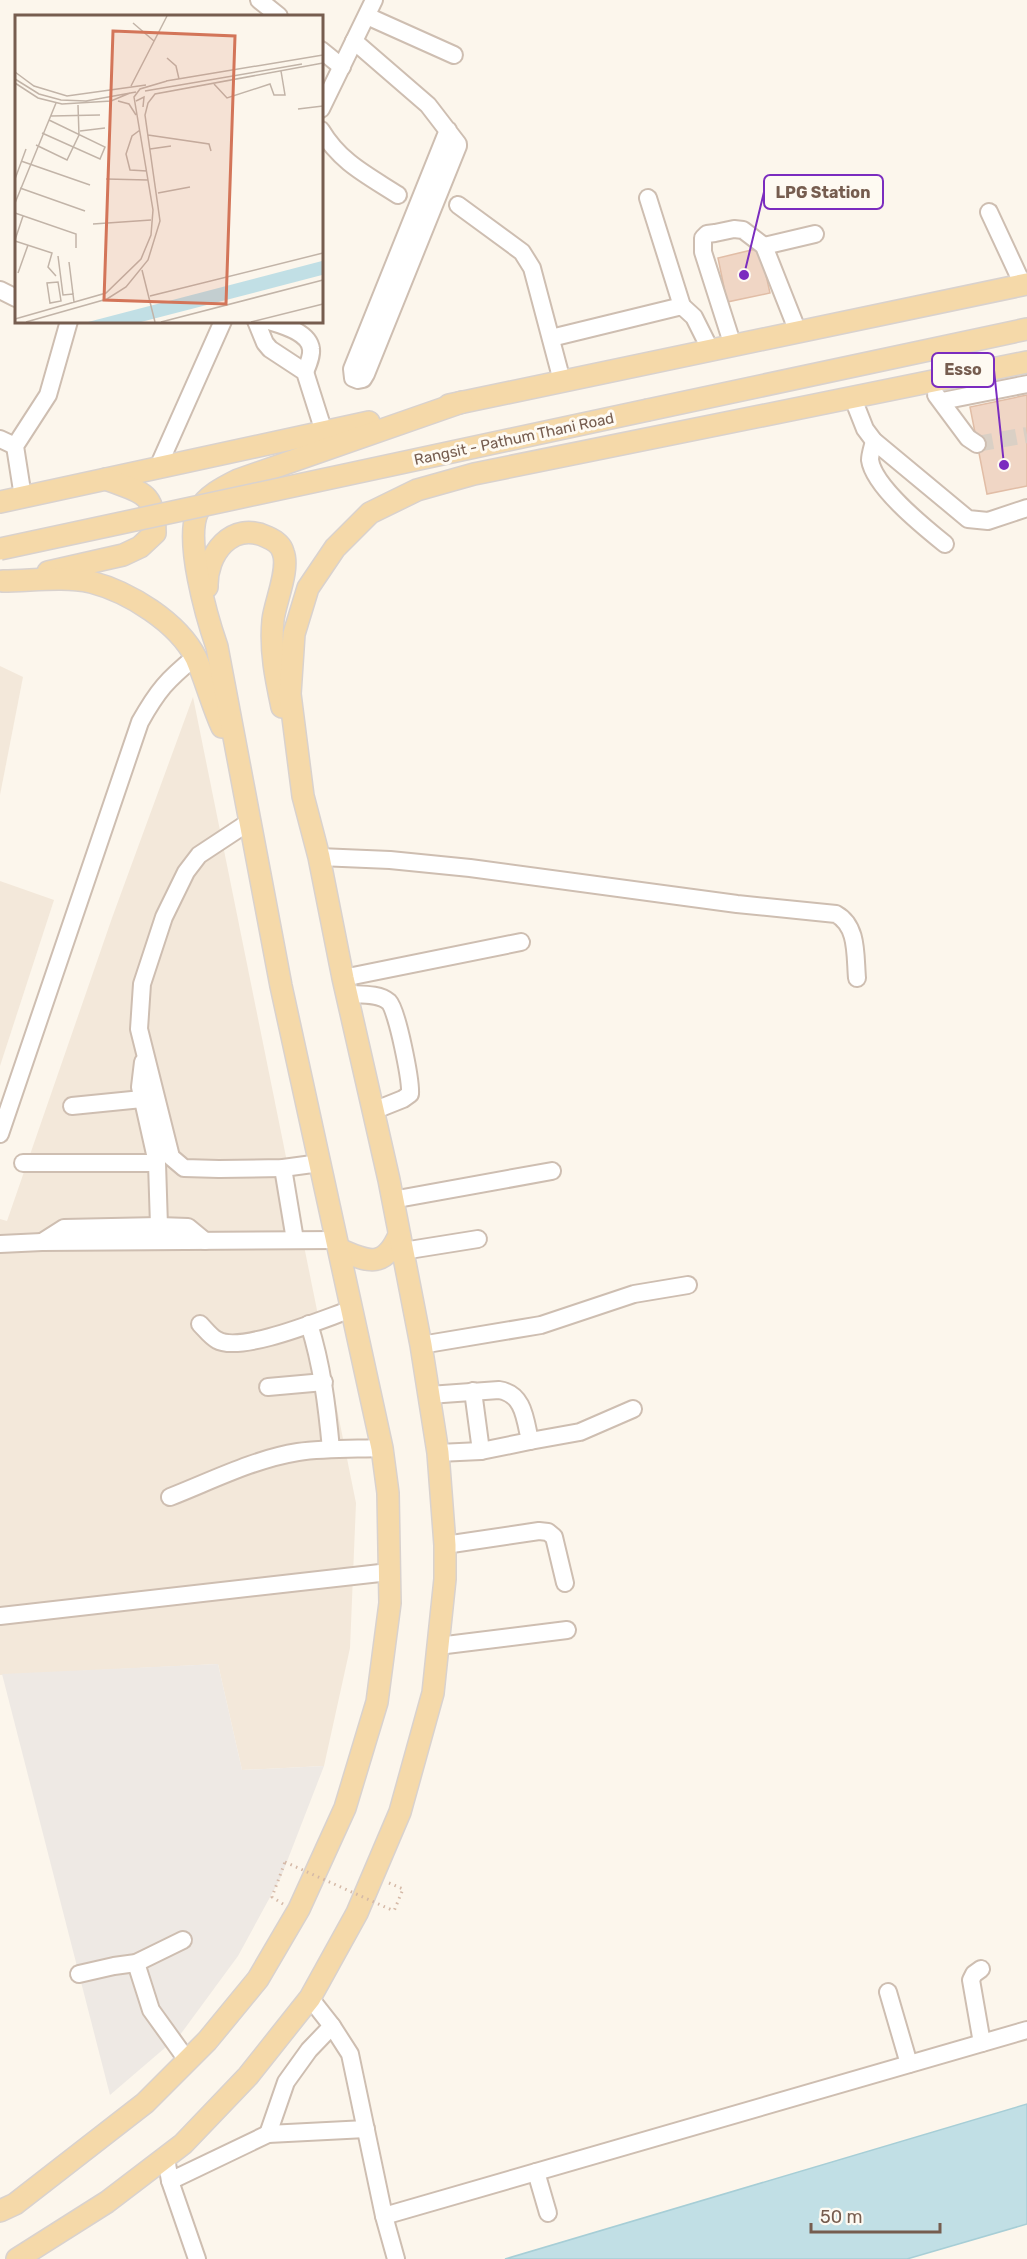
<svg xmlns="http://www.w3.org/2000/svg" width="1027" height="2259" viewBox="0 0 1027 2259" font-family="Rubik,sans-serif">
  <rect width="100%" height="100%" fill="#fcf6ec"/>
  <g fill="#f3e8da">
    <polygon points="0,666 23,677 0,795"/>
    <polygon points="193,697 356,1503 350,1648 324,1766 242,1770 218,1664 0,1675 0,1219 7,1221 112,918"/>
    <polygon points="0,881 54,900 0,1066"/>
  </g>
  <polygon fill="#eee9e4" points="218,1664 242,1770 324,1766 281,1877 238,1956 180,2035 110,2095 2,1674"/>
  <polygon fill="#c1dfe5" stroke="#a7ced6" stroke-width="1.5" points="1027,2104 1027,2224 907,2259 505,2259"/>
  <g fill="#f0d6c5" stroke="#e1bda6" stroke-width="1.5">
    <polygon points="760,248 770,293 727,302 718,258"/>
    <polygon points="1027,395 1027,486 987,494 970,407"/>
  </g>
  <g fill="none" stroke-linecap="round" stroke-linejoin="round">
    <polyline stroke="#dad0c5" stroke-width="16" stroke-dasharray="16 8" stroke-linecap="butt" points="977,444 1027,435"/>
    <g stroke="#cebeb1" stroke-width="20">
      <g id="minor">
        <polyline points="259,0 279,16"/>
        <polyline points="367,16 454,55"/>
        <polyline points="354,41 428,105 458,144 458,146 366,374 363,379 358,380 353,378 352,369 448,130"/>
        <polyline points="321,50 342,67"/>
        <polyline points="321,109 374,0"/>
        <path d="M321,130C340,162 367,175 398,195"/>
        <polyline points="648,198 682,306"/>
        <polyline points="458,205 522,252 532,268 562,381"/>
        <polyline points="989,212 1023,285"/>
        <polyline points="764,246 815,234"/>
        <polyline points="0,290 16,298"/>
        <polyline points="256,321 265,343 270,349 305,372 324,432"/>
        <path d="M269,321C282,325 309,332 311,349C312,356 308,365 305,372"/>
        <polyline points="551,338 682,306 694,317 711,351"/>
        <polyline points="733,346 703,252 703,238 707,234 715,233 734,229 743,230 764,246 798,332"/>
        <polyline points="936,395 968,438 977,444"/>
        <polyline points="852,396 865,429 874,441 968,519 988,521 1027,508"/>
        <polyline points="942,401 1027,384"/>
        <polyline points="0,439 15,446"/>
        <path d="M874,441C873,446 870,454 870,460C874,487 924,527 945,544"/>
        <polyline points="158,467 223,321"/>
        <polyline points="23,497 15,446 48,395 69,321"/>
        <polyline points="249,822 199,855 186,872 164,917 142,984 139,1029 171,1157 184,1168 219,1169 283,1168 320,1163"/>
        <path d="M319,857L390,860L470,868L737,904L836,914C858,926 855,955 857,978"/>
        <polyline points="343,978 521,942"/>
        <path d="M347,994C360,995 379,993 389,1002C397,1010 411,1080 410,1094L403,1099L373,1111"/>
        <polyline points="143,1062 140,1087 157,1163 159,1226"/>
        <polyline points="72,1106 142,1099"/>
        <path d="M0,1134L140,722C158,690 167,680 195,657"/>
        <polyline points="23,1163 157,1163"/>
        <polyline points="283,1168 295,1240"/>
        <polyline points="392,1200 552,1171"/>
        <polyline points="42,1242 64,1228 159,1226 188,1227 205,1241"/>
        <polyline points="0,1244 42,1242 337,1240"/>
        <polyline points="403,1251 478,1239"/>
        <path d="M200,1324C205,1329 211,1337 217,1340C241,1354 325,1318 352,1309"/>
        <path d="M309,1324C322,1365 327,1406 331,1449"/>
        <polyline points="421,1345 541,1325 634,1294 688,1285"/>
        <polyline points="268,1387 324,1382"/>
        <polyline points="473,1391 481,1451"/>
        <path d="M429,1395L499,1390C524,1394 525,1419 530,1441L481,1451L438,1453"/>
        <polyline points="530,1441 580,1432 633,1409"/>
        <path d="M170,1497C211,1481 254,1459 298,1452C325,1448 354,1449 382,1448"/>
        <polyline points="445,1545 539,1531 548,1532 554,1537 565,1583"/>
        <polyline points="0,1616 389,1572"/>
        <polyline points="438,1646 567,1630"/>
        <polyline points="136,1963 151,2010 187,2060"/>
        <polyline points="981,1969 974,1974 971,1980 982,2043"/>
        <polyline points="79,1974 114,1966 136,1963 183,1940"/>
        <polyline points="888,1992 909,2064"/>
        <polyline points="310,1998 332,2026 350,2054 384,2216 396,2259"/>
        <polyline points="268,2134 286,2082 309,2050 332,2026"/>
        <polyline points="166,2158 170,2181 268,2134 366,2129"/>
        <polyline points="536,2172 548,2213"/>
        <polyline points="170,2181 197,2259"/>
        <polyline points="384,2216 1027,2030"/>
      </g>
    </g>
    <g stroke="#d9d2ce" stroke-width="24">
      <g id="major">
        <polyline points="449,405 1027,284"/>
        <polyline points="648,410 1027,329"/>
        <polyline points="0,502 369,422"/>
        <path d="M48,572L123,555L140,547L155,533C155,490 141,493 106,479"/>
        <path d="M3,581C31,581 63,576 91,582C129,592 178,622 196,658C206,681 212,705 222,727"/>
        <path d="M207,587C206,554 232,520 267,537C274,540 281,544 283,552C290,569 275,602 273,620C270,650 276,679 282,707"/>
        <path d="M339,1249C368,1262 384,1269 399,1235"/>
        <path d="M0,2211L15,2204L145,2103L207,2041L258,1979L299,1909L345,1808L377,1702L390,1603L388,1493L382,1448L281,986L217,647C207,618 184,539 198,511C206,496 224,487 238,480L462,402"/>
        <polyline points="17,2259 107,2202 183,2144 248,2076 310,1998 357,1913 400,1812 433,1693 445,1579 445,1545 438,1453 421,1345 389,1180 343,978 319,857 303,796 290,694 294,634 308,588 335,548 370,513 417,490 474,474 1027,362"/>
      </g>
    </g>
    <g stroke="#d5b9a7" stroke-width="3" stroke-dasharray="1.5 4.5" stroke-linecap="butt">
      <polyline points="389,1883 403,1889 394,1911"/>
      <polyline points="283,1904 272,1897 285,1862"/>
    </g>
    <use href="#minor" stroke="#fff" stroke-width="16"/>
    <use href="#major" stroke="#f5d9a9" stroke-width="21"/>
    <g stroke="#d9d2ce" stroke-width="24" stroke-linecap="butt">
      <polyline id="major-bridge" points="0,549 648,410"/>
    </g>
    <polyline stroke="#d5b9a7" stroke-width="3" stroke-dasharray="1.5 4.5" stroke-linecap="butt" points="285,1862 394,1911"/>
    <use href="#major-bridge" stroke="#f5d9a9" stroke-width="21"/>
  </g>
  <g text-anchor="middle" stroke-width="6" stroke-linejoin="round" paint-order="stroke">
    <g font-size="15" fill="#765d4f" stroke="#fefaf2">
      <text transform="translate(514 439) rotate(-12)" y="5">Rangsit - Pathum Thani Road</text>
    </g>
  </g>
  <g transform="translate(15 15)">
    <rect width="308" height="308" fill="#fcf6ec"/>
    <path d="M307,246V260L126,307H73Z" fill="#c1dfe5"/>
    <path fill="none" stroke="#c2b4a8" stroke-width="1.5" d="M118,8L139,26M152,43L161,51L164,64M0,57L19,71L52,81L131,70M0,64L24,79L46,85L71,86L121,77M151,66L308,40M0,68L23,83L47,89L96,86L115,78M199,69L212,83L255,69L259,80H270L266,56M116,71L152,1M130,76L287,49M103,86L114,89L121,100M121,86L129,82L128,92M283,94L308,91M36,101L85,100M125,115L117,121L111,139L115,155L132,156M65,116L90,113M27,118L85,144L90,132L34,105M133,120L194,129L196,136M21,130L52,145L64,120L63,90M135,134L156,131M6,146L75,170M0,164L11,134M91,164L133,165M5,173L70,196M143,178L175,172M0,188L41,88M0,198L61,219V233M78,209L136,205M0,225L8,201M0,226L37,238L33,252L41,261M43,241L48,280L58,279L59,287M54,247L58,279M127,255L140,307M3,258L13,230M43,267L46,286L35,288L32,268ZM135,281L308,238M0,304L91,278L126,244L136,220L138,195L119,82L125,74L152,66M11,307L92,284L111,272L133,245L145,206L130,100L133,88L140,79L308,48M146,307L308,265M236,307L308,289"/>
    <path fill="#d37559" fill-opacity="0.15" stroke="#d37559" stroke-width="3" d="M98,16L220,21L211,289L89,285Z"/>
    <rect width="308" height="308" fill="none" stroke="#765d4f" stroke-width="3"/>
  </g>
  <path fill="none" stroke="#7b2cbf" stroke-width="2" d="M744 275L764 192M1004 465L994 370"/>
  <g fill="#7b2cbf" stroke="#fefaf2" stroke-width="2">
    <circle cx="744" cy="275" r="6"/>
    <circle cx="1004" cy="465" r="6"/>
  </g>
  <g fill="#fefaf2" stroke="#7b2cbf" stroke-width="2">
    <rect x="764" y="175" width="119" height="34" rx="6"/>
    <rect x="932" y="353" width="62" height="34" rx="6"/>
  </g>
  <g font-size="16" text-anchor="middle" font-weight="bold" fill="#765d4f">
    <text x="823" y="198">LPG Station</text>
    <text x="963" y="375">Esso</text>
  </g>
  <path d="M811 2223v9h129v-9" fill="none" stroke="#765d4f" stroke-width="3"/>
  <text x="820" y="2223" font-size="18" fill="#765d4f" stroke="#fefaf2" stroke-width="4.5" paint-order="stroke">50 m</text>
</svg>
